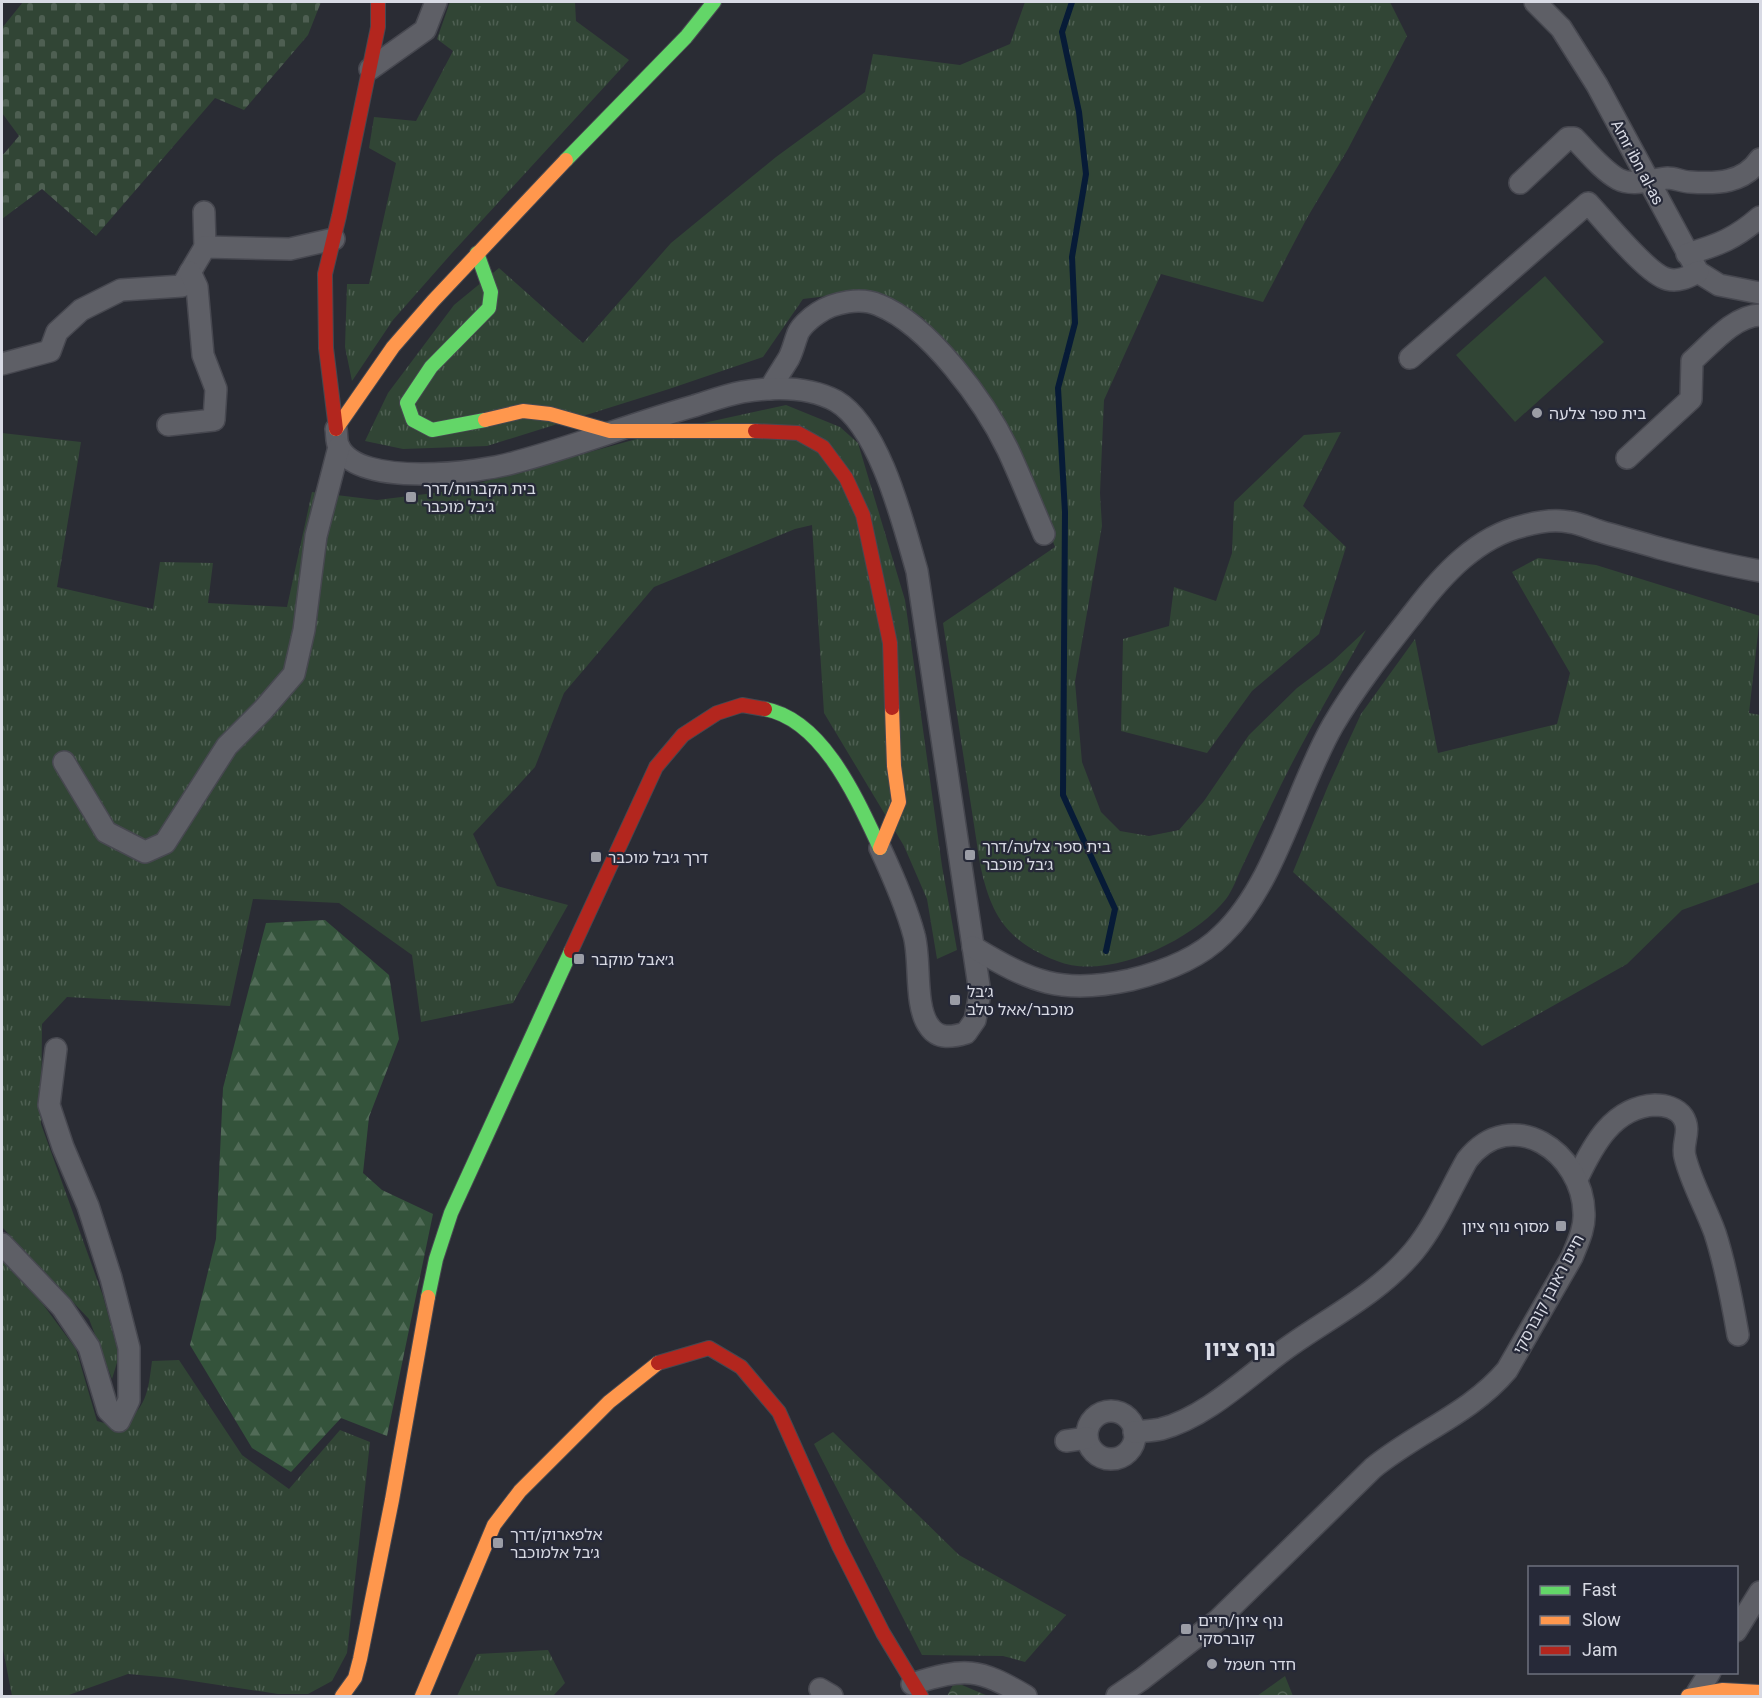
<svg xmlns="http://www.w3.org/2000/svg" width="1762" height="1698" viewBox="0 0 1762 1698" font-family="Roboto,'Noto Sans Hebrew',sans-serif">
  <defs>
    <pattern id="grass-tufts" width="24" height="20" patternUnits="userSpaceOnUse" patternTransform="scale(1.5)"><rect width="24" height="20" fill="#314535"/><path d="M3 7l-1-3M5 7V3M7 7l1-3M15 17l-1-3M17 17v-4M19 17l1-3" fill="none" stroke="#4e5f52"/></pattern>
    <pattern id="forest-firs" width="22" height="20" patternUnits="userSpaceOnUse" patternTransform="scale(1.5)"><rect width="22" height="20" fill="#34533b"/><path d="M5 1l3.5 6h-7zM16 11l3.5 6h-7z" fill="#516b57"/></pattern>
    <pattern id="cemetery-stones" width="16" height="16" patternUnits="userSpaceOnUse" patternTransform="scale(1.5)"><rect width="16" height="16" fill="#314535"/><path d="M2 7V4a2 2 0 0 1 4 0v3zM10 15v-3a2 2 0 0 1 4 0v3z" fill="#4e5f52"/></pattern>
    <pattern id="park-crowns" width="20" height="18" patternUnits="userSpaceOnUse" patternTransform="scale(1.5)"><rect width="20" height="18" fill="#314535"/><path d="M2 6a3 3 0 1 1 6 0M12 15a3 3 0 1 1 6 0" fill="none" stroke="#4e5f52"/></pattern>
  </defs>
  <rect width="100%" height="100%" fill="#2a2c34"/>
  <g fill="url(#grass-tufts)">
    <polygon points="450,2 575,2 576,21 629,60 452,253 393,320 352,381 345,347 347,284 369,284 396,163 369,148 374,117 416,121 453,51 437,39"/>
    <path d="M1025,2H1390L1407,36L1348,149L1307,218L1263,302L1161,274L1104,400L1100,493L1102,526L1075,682L1082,762L1101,812L1120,831L1149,836L1179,830L1204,801L1249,735L1297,688L1333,661L1366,630C1338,681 1307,732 1281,785C1268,812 1255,839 1242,867C1237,877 1233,890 1226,899C1194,940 1107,982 1057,961C1006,940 991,916 980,864L943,623L1055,547L1015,443L964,366L922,317L868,291L803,299L763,357L669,389L487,446L403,449L365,441L388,393L454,305L499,268L583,343L671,243L776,157L865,92L873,54L960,65L1010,44Z"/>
    <polygon points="786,405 840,427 858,443 905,600 942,866 957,950 937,959 927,899 904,846 824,713 812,525 795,529 654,587 564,693 535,767 473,834 497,886 568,905 513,1003 421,1022 412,955 339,903 253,899 230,1006 67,997 42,1024 41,1124 103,1296 119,1356 112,1379 89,1319 2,1227 2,433 81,442 57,587 153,609 160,562 213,563 208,603 287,607 312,492 377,500 450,491 658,433"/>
    <polygon points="1341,432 1303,506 1346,547 1319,634 1252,691 1207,753 1121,731 1123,639 1169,626 1174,587 1216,601 1232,553 1234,502 1304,435"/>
    <polygon points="1538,558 1596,565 1760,616 1749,713 1760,715 1760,882 1682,910 1627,964 1482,1046 1293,872 1328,786 1361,714 1415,639 1438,753 1557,724 1570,673 1512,572"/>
    <path d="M2,1261L42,1303L76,1349L97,1421L119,1427C147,1408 148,1392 152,1361L179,1360L242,1455L289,1489L340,1430L370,1442L347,1653L332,1681L308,1694H278L173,1678L128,1674L66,1696H12L2,1644Z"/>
    <polygon points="833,1432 959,1555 1066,1615 1025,1662 1003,1656 922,1655 814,1444"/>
    <polygon points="548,1650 565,1683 553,1696 457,1696 477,1654"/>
  </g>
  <polygon fill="url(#forest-firs)" points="325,920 389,975 399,1039 369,1117 363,1173 382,1190 433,1214 387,1436 341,1418 291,1472 252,1448 190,1345 216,1239 223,1088 266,923"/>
  <polygon fill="url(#cemetery-stones)" points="23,2 321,2 308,35 244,110 215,98 96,236 42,189 2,219 2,156 19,136 2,113 2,28"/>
  <g fill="url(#park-crowns)">
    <polygon points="1285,1676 1293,1696 1257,1696"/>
    <polygon points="953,1685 962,1685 988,1696 947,1696"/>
  </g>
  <polygon fill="#314535" points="1545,276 1604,342 1515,422 1456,355"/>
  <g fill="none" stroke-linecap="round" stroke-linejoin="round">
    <polyline stroke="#071b37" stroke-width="6" points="1072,2 1062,32 1079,112 1086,174 1072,257 1075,323 1058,388 1065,512 1063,795 1115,909 1106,951"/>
    <g stroke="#474850" stroke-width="24">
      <g id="street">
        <polyline points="1535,2 1561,28 1597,85 1698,272 1719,285 1760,293"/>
        <polyline points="370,69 425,30 436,2"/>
        <path d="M1520,183L1568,138H1574C1588,152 1601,169 1618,179C1633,187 1652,179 1668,178C1675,178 1683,182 1690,182C1717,184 1744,183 1760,159"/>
        <polyline points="204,212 205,247"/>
        <path d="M1687,254C1719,245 1736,238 1760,217"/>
        <path d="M1410,358L1588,203C1604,220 1647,274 1667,279C1679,282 1688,277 1698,272"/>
        <polyline points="2,364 50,351 57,332 81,310 121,290 182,286 205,247 290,249 334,239"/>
        <path d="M770,389C776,378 783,368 789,358C793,350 794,344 797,336C799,328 810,318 818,313C834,302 861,297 879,305C929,325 985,402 1008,450C1021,478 1032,506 1044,534"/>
        <polyline points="168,425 214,420 216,389 203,355 197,287 190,272"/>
        <path d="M336,429C337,434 336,442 339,447C359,488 480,473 516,462C576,446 634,423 694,406C710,401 726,395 742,392C772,387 808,386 836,401C880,427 903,523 917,571L980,993L975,1020L966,1033C953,1037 938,1040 929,1026C914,1006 921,959 914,935C906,905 893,876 880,848"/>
        <path d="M1627,458L1691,399L1692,361C1711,344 1734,316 1760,315"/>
        <polyline points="64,762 106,832 145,852 165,843 227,746 263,710 294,674 304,630 316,536 339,447"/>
        <path d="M973,947C1031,982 1061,995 1130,980C1163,972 1198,959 1222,935C1276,884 1296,789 1333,725C1357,684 1386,648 1415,611C1443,574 1477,537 1523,526C1537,522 1555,519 1569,522C1579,523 1590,528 1599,531C1619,537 1639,542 1659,548C1693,557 1726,565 1760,571"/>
        <path d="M1577,1179C1593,1145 1613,1107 1655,1105C1665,1105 1677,1108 1683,1117C1692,1131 1681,1143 1685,1157C1691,1182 1706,1208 1715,1233C1726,1267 1732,1300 1738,1335"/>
        <polyline points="2,1244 62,1307 89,1347 108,1410 119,1421 129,1400 129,1348 111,1278 88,1206 63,1147 49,1105 56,1049"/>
        <circle cx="1111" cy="1435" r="24"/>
        <polyline points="1066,1441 1087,1438"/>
        <polyline points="1736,1631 1760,1592"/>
        <path d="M912,1684C966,1667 978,1668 1026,1696"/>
        <polyline points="820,1689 832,1696"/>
        <polyline points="1697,1693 1710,1672"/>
        <path d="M1117,1696L1142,1679L1218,1620L1373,1468C1417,1432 1471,1413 1507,1370L1572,1257C1578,1242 1585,1228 1584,1213C1583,1153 1512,1103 1467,1160C1450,1190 1436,1224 1414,1251C1380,1292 1334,1315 1291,1345C1252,1372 1208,1417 1161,1429C1152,1431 1143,1431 1134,1432"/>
      </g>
    </g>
    <g stroke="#474850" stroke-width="16">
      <g id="fast">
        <polyline points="566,160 686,37 714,2"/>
        <polyline points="477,253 491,292 489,308 431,367 407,403 413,420 432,430 485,420"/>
        <path d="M765,709C823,720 857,799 880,848"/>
        <polyline points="428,1297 436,1259 451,1213 571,951"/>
      </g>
    </g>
    <g stroke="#474850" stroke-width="16">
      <g id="slow">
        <polyline points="485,420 523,411 550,414 610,431 755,431"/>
        <polyline points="336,429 393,347 433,301 566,160"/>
        <polyline points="880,848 899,802 894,766 892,708"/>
        <polyline points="342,1696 355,1678 360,1659 392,1500 428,1297"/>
        <polyline points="422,1696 494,1525 520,1491 609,1402 658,1363"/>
        <polyline points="1688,1696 1723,1690 1760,1692"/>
      </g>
    </g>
    <g stroke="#474850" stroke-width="16">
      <g id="jam">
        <polyline points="336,429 326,348 325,274 339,216 378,27 378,2"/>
        <polyline points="755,431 798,433 823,447 846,478 863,515 890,643 892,708"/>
        <polyline points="571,951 656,767 683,735 717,713 742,705 765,709"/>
        <polyline points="658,1363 709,1348 741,1367 779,1412 839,1546 883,1633 921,1696"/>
      </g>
    </g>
    <use href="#street" stroke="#5e5f66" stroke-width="21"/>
    <use href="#fast" stroke="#63d668" stroke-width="14"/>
    <use href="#slow" stroke="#ff974d" stroke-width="14"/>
    <use href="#jam" stroke="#b3261e" stroke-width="14"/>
  </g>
  <g fill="#9b9da6" stroke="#262938" stroke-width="2">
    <circle cx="1537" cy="413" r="6"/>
    <rect x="405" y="491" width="12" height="12" rx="3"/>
    <rect x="964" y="849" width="12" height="12" rx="3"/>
    <rect x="590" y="851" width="12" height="12" rx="3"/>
    <rect x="573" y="953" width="12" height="12" rx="3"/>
    <rect x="949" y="994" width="12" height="12" rx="3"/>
    <rect x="1555" y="1220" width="12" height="12" rx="3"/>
    <rect x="492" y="1537" width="12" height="12" rx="3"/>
    <rect x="1180" y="1623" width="12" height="12" rx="3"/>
    <circle cx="1212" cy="1664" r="6"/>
  </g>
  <g text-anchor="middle" stroke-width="4.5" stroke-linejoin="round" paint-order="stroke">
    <g font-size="16" fill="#d8dae4" stroke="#262938">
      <text transform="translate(1638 162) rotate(62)" y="6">Amr ibn al-as</text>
      <text transform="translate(1548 1294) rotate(-62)" y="6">חיים ראובן קוברסקי</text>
    </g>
    <g font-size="16" fill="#d8dae4" stroke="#262938" text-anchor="start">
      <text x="1549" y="419">בית ספר צלעה</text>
      <text x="423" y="494">בית הקברות/דרך<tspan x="423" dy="18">ג׳בל מוכבר</tspan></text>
      <text x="982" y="852">בית ספר צלעה/דרך<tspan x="982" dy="18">ג׳בל מוכבר</tspan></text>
      <text x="608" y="863">דרך ג׳בל מוכבר</text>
      <text x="591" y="965">ג׳אבל מוקבר</text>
      <text x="967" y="997">ג׳בל<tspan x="967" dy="18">מוכבר/אאל טלב</tspan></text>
      <text x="1549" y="1232" text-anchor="end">מסוף נוף ציון</text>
      <text x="510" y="1540">אלפארוק/דרך<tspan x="510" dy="18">ג׳בל אלמוכבר</tspan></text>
      <text x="1198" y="1626">נוף ציון/חיים<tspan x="1198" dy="18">קוברסקי</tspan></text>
      <text x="1224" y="1670">חדר חשמל</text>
    </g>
    <g font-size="22" font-weight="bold" fill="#d8dae4" stroke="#262938">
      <text x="1240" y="1356">נוף ציון</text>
    </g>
  </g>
  <rect width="1762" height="1698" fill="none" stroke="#d8dae4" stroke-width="6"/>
  <rect x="1528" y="1566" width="210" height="108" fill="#262938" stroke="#6d707d" stroke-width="1.5"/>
  <rect x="1540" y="1586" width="30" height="9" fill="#63d668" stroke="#6d707d" stroke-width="1.5"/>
  <text x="1582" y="1596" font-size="18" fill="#d8dae4">Fast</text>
  <rect x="1540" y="1616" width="30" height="9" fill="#ff974d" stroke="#6d707d" stroke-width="1.5"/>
  <text x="1582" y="1626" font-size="18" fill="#d8dae4">Slow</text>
  <rect x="1540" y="1646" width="30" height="9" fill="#b3261e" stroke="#6d707d" stroke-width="1.5"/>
  <text x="1582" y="1656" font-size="18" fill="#d8dae4">Jam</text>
</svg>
